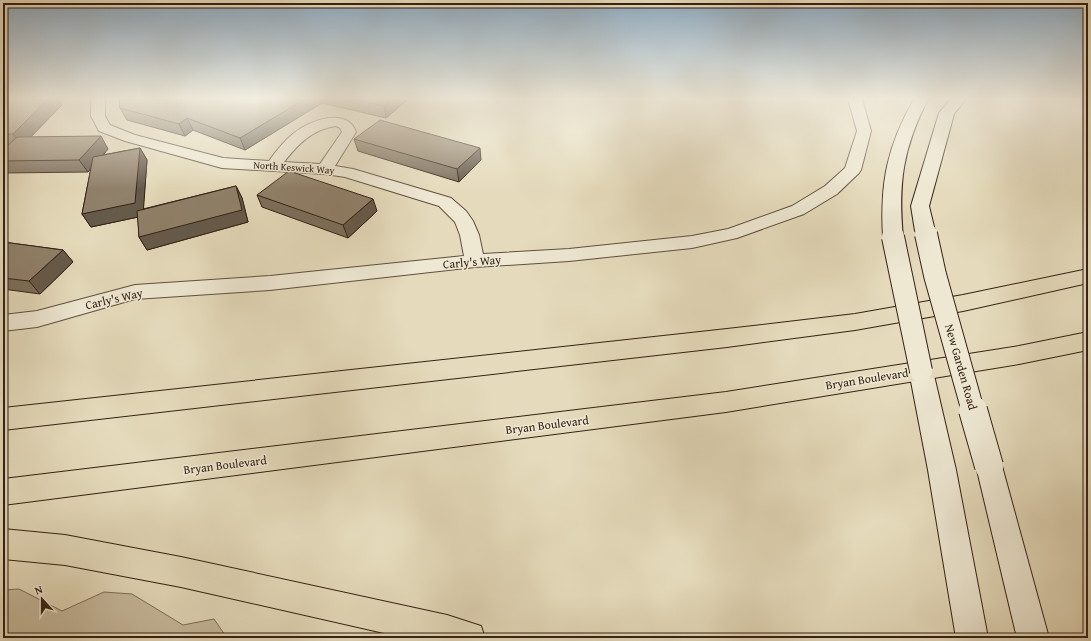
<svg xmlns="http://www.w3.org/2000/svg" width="1091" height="641" viewBox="0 0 1091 641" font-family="'Gentium Book Plus',serif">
  <rect width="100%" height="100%" fill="#e5dbbc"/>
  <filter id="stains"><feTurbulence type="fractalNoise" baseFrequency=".005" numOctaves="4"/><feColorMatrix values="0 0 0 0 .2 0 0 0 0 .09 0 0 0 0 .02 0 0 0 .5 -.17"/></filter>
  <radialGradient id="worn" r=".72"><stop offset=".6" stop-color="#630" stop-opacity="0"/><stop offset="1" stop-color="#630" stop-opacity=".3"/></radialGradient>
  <polygon fill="#c7bb9f" stroke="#7e6e5a" points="19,589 62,611 104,592 132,594 183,625 214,619 227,638 3,638 3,590"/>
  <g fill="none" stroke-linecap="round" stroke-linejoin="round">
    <g stroke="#604f3e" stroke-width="2">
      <g id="minor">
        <polygon points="3,99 22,99 20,102 3,108"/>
        <path d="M91,99H105V116L110,125L135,135L223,158L269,161C276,151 284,141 294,133C310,120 347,107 356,132L335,166L353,169L451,198L466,211L473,221L479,235L483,254L569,249L692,236L728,229L792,206L825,186L845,168L857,131L848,99H862L871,131L861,170L859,173L837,194L804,214L737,238L692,248L569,261L475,267L270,290L135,299L37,327L3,331V315L37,311L135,285L270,276L464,256L460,235L455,222L439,206L345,177L325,174L222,168L125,141L99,131L91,116ZM336,126L340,128L342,132L320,164L284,162C298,144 313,129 336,126Z"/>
      </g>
    </g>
    <g stroke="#342014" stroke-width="2">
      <g id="secondary">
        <path d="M914,99H928C903,148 898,183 903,237L900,241L893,243L886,241L883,237C880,182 887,147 914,99Z"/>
        <polygon points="951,99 966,99 954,114 929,206 935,231 932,235 925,237 918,235 915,231 911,206 939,113"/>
        <polygon points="921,362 929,364 933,371 956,470 988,638 956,638 928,470 909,371 913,364"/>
        <polygon points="989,454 999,457 1002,466 1049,638 1017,638 976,466 979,457"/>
      </g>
    </g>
    <g stroke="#342014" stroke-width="2">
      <g id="motorway">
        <polygon points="1088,269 1088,283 963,311 855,330 727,347 3,430 3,408 727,329 855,314 963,295"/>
        <polygon points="1088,332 1088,350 1019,364 726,412 3,505 3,479 726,392 1019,346"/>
        <polygon points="3,529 65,535 181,557 447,615 481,626 485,638 406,638 181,587 65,565 3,559"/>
      </g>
    </g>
    <use href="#minor" fill="#eee8d3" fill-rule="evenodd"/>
    <use href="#secondary" fill="#eee8d3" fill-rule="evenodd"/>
    <use href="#motorway" fill="#e5dbbc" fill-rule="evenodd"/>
    <g stroke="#342014" stroke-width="18" stroke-linecap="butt">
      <polyline id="secondary-bridge-far2" points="925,231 926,235"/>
    </g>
    <g stroke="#342014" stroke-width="24" stroke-linecap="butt">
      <g id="secondary-bridge-far1">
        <polyline points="926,234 935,275 973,411"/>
        <polyline points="893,237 921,371"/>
      </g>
    </g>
    <g stroke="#342014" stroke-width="30" stroke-linecap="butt">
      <polyline id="secondary-bridge" points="973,410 989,466"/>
    </g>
    <use href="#secondary-bridge-far2" stroke="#eee8d3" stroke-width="16"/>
    <use href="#secondary-bridge-far1" stroke="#eee8d3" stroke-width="22"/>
    <use href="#secondary-bridge" stroke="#eee8d3" stroke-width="28"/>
  </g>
  <g fill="#7c6f5c" stroke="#342014">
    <polygon points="119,99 406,99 406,101 386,118 322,103 245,150 193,130 185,136 127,120 120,108"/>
    <polygon points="3,105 62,105 30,137 108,149 103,155 140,148 147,160 143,209 236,186 242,198 248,222 147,250 139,237 138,217 91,227 82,214 91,168 88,172 3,173 3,150 8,146 3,146"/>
    <polygon points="354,139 481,160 459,182 358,151"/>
    <polygon points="257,195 377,211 348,238 262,207"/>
    <polygon points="3,242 63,250 73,262 40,294 3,289"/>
  </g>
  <g fill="#655a4b" stroke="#342014">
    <polygon points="48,99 58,99 62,105 22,146 13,134"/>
    <polygon points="305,99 320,99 322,103 245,150 240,138"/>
    <polygon points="392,99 406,99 406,101 386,118 384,106"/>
    <polygon points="187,118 193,130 185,136 179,124"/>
    <polygon points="101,136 108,149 88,172 79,160"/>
    <polygon points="140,148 147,160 143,216 91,227 82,214"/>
    <polygon points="480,148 481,160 459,182 457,169"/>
    <polygon points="236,186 242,198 248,222 147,250 139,237"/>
    <polygon points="373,199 377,211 348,238 343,225"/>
    <polygon points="63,250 73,262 40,294 29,281"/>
  </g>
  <g fill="#90816b" stroke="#342014">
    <polygon points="10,99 48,99 13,134 3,134 3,105"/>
    <polygon points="119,99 305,99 240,138 187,118 179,124 120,108"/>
    <polygon points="353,99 392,99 384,106"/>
    <polygon points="380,120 480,148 457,169 354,139"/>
    <polygon points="101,136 79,160 3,161 3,150 17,137"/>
    <polygon points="140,148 135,203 82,214 93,157"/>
    <polygon points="289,171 373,199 343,225 257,195"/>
    <polygon points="236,186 242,210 139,237 137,211"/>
    <polygon points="3,242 63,250 29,281 3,278"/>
  </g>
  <linearGradient id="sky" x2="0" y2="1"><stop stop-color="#8faac0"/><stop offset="0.52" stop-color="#f3efe1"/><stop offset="1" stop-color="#f3efe1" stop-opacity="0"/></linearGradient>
  <rect width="1091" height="189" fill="url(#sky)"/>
  <g text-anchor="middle" stroke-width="3" stroke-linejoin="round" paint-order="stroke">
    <g font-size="10" fill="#342014" stroke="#eee8d3">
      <text transform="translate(294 167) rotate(4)" y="4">North Keswick Way</text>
    </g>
    <g font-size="12" fill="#342014" stroke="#eee8d3">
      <text transform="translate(472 262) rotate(-5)" y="4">Carly's Way</text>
      <text transform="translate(114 299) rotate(-13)" y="4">Carly's Way</text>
      <text transform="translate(961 367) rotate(74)" y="4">New Garden Road</text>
      <text transform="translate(867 379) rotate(-9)" y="4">Bryan Boulevard</text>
      <text transform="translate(547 425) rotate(-7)" y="4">Bryan Boulevard</text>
      <text transform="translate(225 465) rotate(-7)" y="4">Bryan Boulevard</text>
    </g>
  </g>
  <rect width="1091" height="641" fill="none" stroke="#e5dbbc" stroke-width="16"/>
  <rect x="4" y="4" width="1083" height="633" fill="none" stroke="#342014" stroke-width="2"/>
  <rect x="8" y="8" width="1075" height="625" fill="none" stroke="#342014"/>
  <g transform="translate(42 599) rotate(339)" stroke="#eee8d3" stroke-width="3" paint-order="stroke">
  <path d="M0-3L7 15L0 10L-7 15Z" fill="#342014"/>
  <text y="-6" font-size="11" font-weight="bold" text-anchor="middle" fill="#342014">N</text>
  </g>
  <rect width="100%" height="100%" filter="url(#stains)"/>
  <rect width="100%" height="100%" fill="url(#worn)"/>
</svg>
